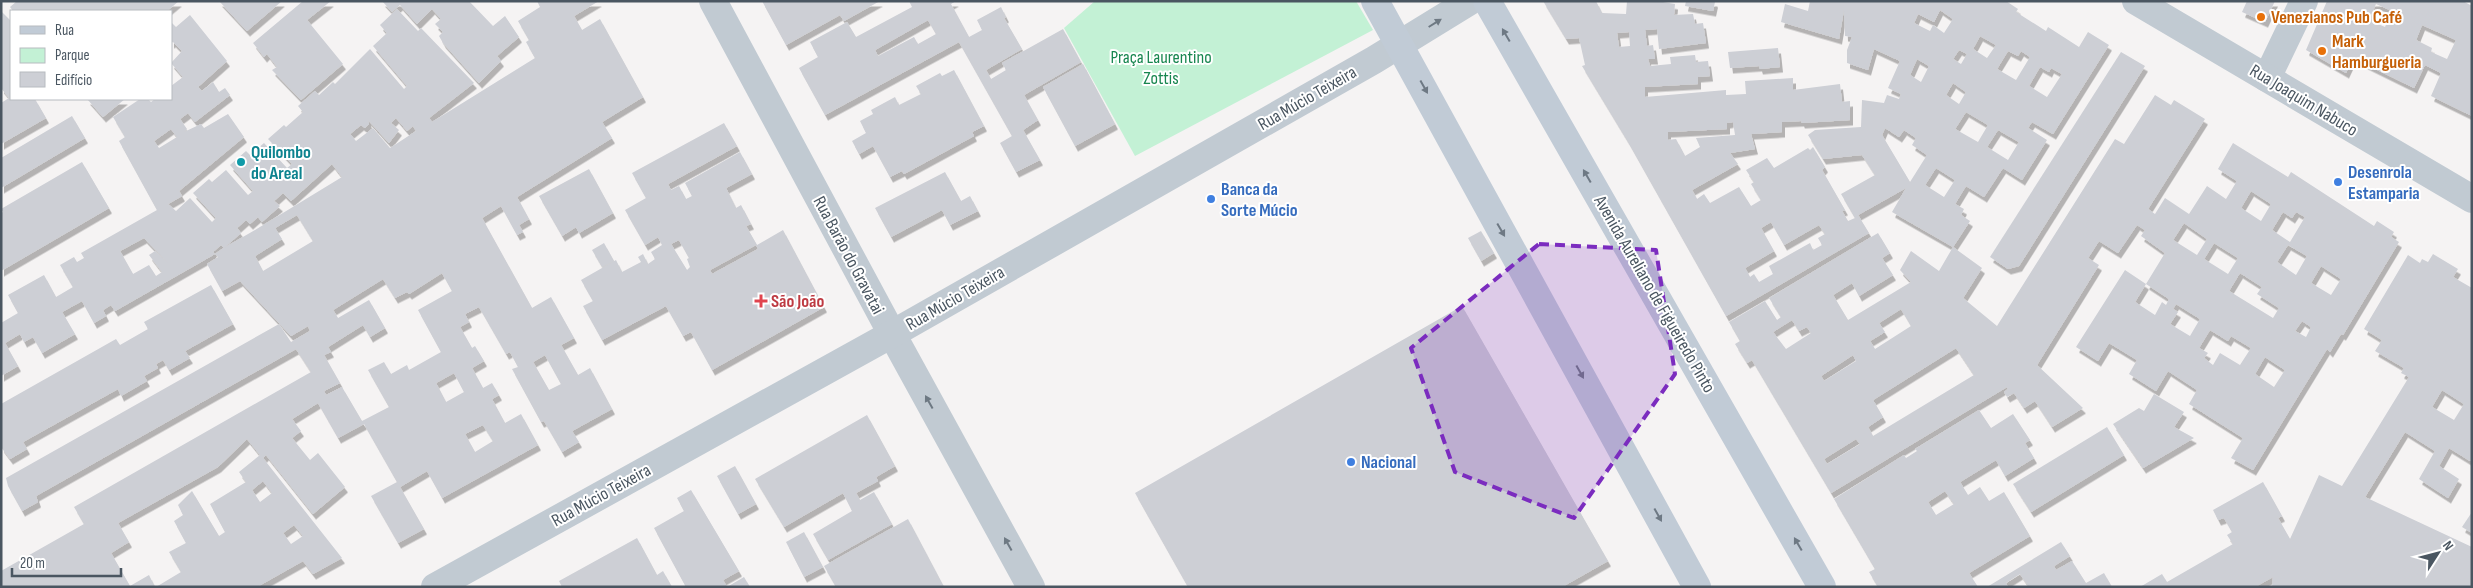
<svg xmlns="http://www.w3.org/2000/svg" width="2473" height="588" viewBox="0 0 2473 588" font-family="'Sofia Sans Condensed',sans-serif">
  <defs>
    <filter id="shadow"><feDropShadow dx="3" dy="5.5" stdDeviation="0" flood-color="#0004"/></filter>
  </defs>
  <rect width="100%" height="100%" fill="#f5f3f3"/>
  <polygon fill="#c3f1d5" points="1095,1 1356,1 1373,30 1135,156 1064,28"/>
  <g fill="#cdcfd5" fill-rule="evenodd" filter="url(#shadow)">
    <polygon points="17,1 93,2 179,1 167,11 13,11 10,7"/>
    <polygon points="219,1 282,1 247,31"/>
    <polygon points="303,1 331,1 307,20 343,64 301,100 272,70 277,67 267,54 264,57 253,43"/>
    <polygon points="382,1 469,1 493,26 505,16 519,37 497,56 501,61 479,83 443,43 439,36 443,32 435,24 441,19 432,9 417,24 400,5 392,12"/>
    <path d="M537,1H599L574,16L582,30L600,19L643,97L602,122L612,138L517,197L529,219L519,225L523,232L517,235L501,206L482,218L532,308L551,297L574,338L561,345L578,375L590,368L612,409L572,431L579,442L562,452L544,421L541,422L512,369L518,367L510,352L506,354L479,307L465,314L469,322L460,327L472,348L475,346L484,361L472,368L483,388L492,383L499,395L492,399L505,423L521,414L538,445L442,498L427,471L400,487L424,529L398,543L371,496L397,482L364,424L338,438L318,403L292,419L301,431L292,438L310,460L318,453L345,487L313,514L266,455L263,458L342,558L313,574L303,561L257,587H156L181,572L169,552L186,543L174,521L183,515L178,505L192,491L219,536L225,532L210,504L246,482L239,472L260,455L247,439L218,467L118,523L129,542L111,553L130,586L149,575L155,587H1V571L84,524L74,507L311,372L296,349L36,496L38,502L22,511L8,486L6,478L279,324L291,342L310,331L308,326L291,336L240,281L222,291L207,264L218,257L215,254L222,249L255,230L342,177L332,164L291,201L283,193L274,201L280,206L262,222L258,217L250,224L246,220L237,228L241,233L224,248L221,245L213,252L215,254L115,311L111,305L103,310L106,316L94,323L82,301L62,312L75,334L42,353L33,337L24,342L20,334L5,343L18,366L1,376V323L18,313L8,295L44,275L56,297L73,287L60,265L74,257L77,262L84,258L81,253L157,210L119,141L125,137L113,117L140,99H148L151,102L155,99H171V86L183,77L171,63L182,51L173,42L171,43V22L176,27L190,15L227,61L198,87L202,91L213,82L219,92L225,88L230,95L195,122L188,113L180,119L187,129L184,132L201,124L204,128L228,114L244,137L179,191L182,196L168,204L176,211L190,198L212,222L216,218L193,193L209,179L212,182L226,170L248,195L253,191L230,165L246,151L250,155L264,143L287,168L292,164L268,139L284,125L286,127L303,112L298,106L315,91L319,95L333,82L335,84L370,49L404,89L407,86L373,46L387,33L380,25L397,9L418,31L421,28L474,83L429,118L432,122L535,58L526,42L529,40L518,21L540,7ZM396,118L407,131L413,126L416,131L390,148L373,128L356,141L350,134L361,125L365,128L369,124L368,120L389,143L399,130L391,123ZM171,129L177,137L159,148L154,141ZM297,215L313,241L263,271L255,256L282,239L275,228ZM144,238L168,263L155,251L149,255L162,272L156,276L149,265L133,274L120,251ZM442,273L452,291L418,310L441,352L409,370L407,365L391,374L384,362L368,370L389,407L362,421L342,387L326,395L324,391L340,383L324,355L331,352L328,347L363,325L370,337L385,328L369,300L338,318L333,310L383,279L395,298L407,292L409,294ZM545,355L561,384L549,390L533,362ZM454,373L464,392L446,402L436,383ZM483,425L493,441L475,452L465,434ZM263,481L272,493L260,502L252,490ZM294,525L303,536L291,544L283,533Z"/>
    <polygon points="762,1 880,1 844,21 840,15 786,45"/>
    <path d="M909,1H956L951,4L969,37L982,30L977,20L1001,7L1006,17L1004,18L1022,49L986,70L991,79L1006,70L1002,63L1063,29L1081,62L1024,95L1038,120L1023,130L1040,160L1016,172L1000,143L1012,136L959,42L825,115L799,68L818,57L810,42L847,22L856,37L912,7ZM928,20L936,34L918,44L914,37L878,56L875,50Z"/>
    <path d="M1543,1H1596L1602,13L1626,14L1627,1H1657L1675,4L1674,15L1693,14L1695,24L1703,23L1706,43L1659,49L1657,29L1645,30L1647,46L1653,45L1655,59H1648L1650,66L1671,64L1670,57L1695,55L1696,62L1708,61L1710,76L1698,77V84L1645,87V97L1726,90V95L1746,94L1745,81L1793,78V90L1840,84L1842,102L1850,101V120L1802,123L1801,121L1782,122V132L1751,134L1755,149L1730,153L1738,164L1692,190L1697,199L1704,194L1710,203L1739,187L1751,206L1761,200L1751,184L1754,182L1746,170L1767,158L1774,168L1808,148L1810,150L1813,147L1825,167L1822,170L1845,210L1842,211L1848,221L1855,218L1841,194L1875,175L1862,155L1823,159L1808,135L1815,130L1861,127L1862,100L1884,103L1887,95L1899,99L1901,94L1888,88L1900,61L1874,49L1868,70L1847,63V50L1852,37L1845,36L1844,10L1839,39L1781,22L1785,4L1808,11L1810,1H2006L2018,9L2016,12L2046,31L2048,27L2079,47L2088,32L2109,45L2053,134L2032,122L2028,128L2047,140L2022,180L2003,168L1984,197L1966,186L1955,204L1964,209L1961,215L1970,221L1953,247L1892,212L1906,188L1858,215L1869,233L1726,316L1628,142L1582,66L1585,65L1579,38L1566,39ZM1940,10L1953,19L1944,33L1933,25L1930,31L1914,23L1918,14L1934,22ZM1629,32L1630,46L1619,47L1617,33ZM1980,36L1996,45L1987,58L1973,49ZM1959,50L1967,54L1961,64L1953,59ZM2008,51L2018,56L2021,51L2030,57L2016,80L1997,69ZM1917,59L1929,66L1921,82L1910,75ZM2040,67L2049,72L2051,68L2062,74L2047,97L2029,86ZM1953,83L1966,92L1959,104L1946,95ZM1966,112L1988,125L1978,142L1955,129ZM1733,122L1735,135L1696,138L1700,147L1685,156L1676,139L1668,140V132L1727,129V123ZM1885,128L1899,137L1904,130L1916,138L1912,145L1927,155L1910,182L1882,135ZM1998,130L2019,142L2008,160L1987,147ZM1936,168L1955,180L1944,197L1925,185ZM1771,222L1784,245L1819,225L1825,234L1818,238L1822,245L1813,250L1810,243L1769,266L1773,274L1759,282L1754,274L1750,277L1745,268L1774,251L1761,228Z"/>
    <polygon points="1686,1 1714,1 1715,2 1713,11 1685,6"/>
    <polygon points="2247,1 2275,1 2265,22 2242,12"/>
    <path d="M2327,1H2463L2472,6V116L2431,96L2441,73L2425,65L2414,88L2353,58L2346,73L2306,50ZM2376,4L2392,11L2385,27L2369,20ZM2422,25L2456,40L2447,59L2431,52L2432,48L2416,40Z"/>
    <polygon points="1,11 11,21 11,99 35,99 46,118 1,144 1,103 9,98 1,88"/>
    <polygon points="1778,48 1780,67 1760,69 1759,66 1730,68 1728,52"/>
    <polygon points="2121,52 2145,66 2019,266 2008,269 1990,257"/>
    <polygon points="1083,64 1115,124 1075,146 1043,87"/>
    <polygon points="954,70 984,126 972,132 974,136 904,174 902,171 890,177 873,146 859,154 852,141 866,133 860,121 873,114 871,110 895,97 899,105 921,94 916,86 940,73 942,76"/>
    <path d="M2155,95L2171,105L2174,100L2205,119L2148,209L2155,214L2165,198L2189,214L2207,186L2226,199L2237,181L2218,169L2233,143L2288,177L2291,172L2374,226L2377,221L2394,232L2391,237L2399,242L2343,335L2341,334L2330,352L2327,349L2253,470L2231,458L2243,438L2189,404L2197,390L2168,371L2156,391L2129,374L2137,360L2109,343L2098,361L2076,347L2125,270L2146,284L2135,302L2155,315L2162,302L2166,305L2169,299L2146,284L2165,253L2141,236L2145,230L2137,225L2118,253L2099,241L2088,258L2099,265L2037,365L2083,408L2052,427L2035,401L2024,408L2014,393L2007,397L2004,392L2008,389L2007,387L1831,493L1752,360L1747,363L1735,344L1740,341L1729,322L1765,301L1777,320L1781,317L1769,298L1878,233L1890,253L1882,258L1893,275L1859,296L1852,283L1833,295L1848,320L1911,282L1900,270L1911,251L1939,271L1953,247L1982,268L1963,298L1997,326L2115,139L2124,144ZM2251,191L2271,204L2261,221L2241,208ZM2283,212L2292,218L2296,212L2305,217L2290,242L2272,230ZM2184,223L2207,239L2197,255L2173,240ZM2214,243L2238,258L2228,274L2204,259ZM2288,245L2307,256L2296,275L2277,262ZM2321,266L2341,279L2331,295L2311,283ZM2240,273L2262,287L2257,294L2279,308L2273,318L2229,291ZM2176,304L2200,319L2190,336L2170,324L2178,312L2173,309ZM1901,309L1911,326L1875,349L1870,341L1885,332L1879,323ZM1792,320L1799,331L1807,327L1811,333L1786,349L1773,332ZM2302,321L2311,327L2306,337L2295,331ZM2210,330L2228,341L2231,336L2251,348L2240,365L2220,353L2213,365L2204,358L2208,353L2199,348ZM1956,348L1974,375L1873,436L1868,427L1883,417L1873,400ZM1853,355L1856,361L1824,381L1821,376ZM2265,357L2285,370L2274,387L2255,374ZM1856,439L1860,444L1827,464L1824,459Z"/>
    <polygon points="87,99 125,99 103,117"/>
    <polygon points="72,116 85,138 1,188 1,158"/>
    <path d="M724,123L737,146L668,184L671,190L679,186L686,199L692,196L685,183L740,152L752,174L726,188L736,208L741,205L751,224L746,226L757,245L783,230L824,307L712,370L691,332L683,336L666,306L602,340L583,306L593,301L581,280L616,260L622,272L641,262L638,257L643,254L648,264L655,259L651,252L662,245L658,237L645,245L625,210L646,198L632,173ZM679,240L689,258L687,259L690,267L687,270L671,244ZM756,245L758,249L712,274L710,270Z"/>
    <polygon points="82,162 109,208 1,271 1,213 3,212 1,209"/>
    <polygon points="589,169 613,213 579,233 576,227 562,236 539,196"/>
    <polygon points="945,172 961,201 970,196 978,211 950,225 942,210 891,237 875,208"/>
    <polygon points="1481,231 1494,253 1481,261 1468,238"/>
    <polygon points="604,243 614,261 602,267 592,250"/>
    <path d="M2433,254L2458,269L2453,277L2472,288V459L2470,461L2449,448L2439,466L2459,479L2448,498L2419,479L2435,451L2405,432L2365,497L2472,547V587H2272L2273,577L2255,587H2140L2162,574L2167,582L2233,544L2227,535L2232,532L2224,518L2218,520L2213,510L2263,482L2282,516L2278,518L2290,539L2319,475L2342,486L2409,377L2401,373L2404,368L2375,351L2382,340L2364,329L2408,255L2420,263L2422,259L2428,262ZM2442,390L2464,404L2454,420L2432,407Z"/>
    <polygon points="211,285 233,324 185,351 190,358 169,370 163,360 156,364 158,368 144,376 147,381 121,396 118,389 23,442 27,449 10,459 1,447 1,404 116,339 120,345 148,329 144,322"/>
    <polygon points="1462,306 1608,561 1562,587 1188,587 1135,493"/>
    <polygon points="2154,394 2184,412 2174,427 2194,438 2143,468 2113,424 2139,408 2144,411"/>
    <path d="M1979,410L1991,428L2013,414L2030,440L2025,443L2034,458L2005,476L1996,460L1960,482L1968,495L1980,487L1989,501L2004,492L2030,536L1969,573L1978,587H1878L1869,572L1875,569L1834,499L1904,455L1906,458L1917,451L1915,449ZM1945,491L1954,504L1936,515L1928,502Z"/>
    <polygon points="867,415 895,466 876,477 878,481 856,493 860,500 874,492 892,524 828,560 813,534 852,511 843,493 784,527 755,479"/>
    <polygon points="2107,427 2124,455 2031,512 2013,484"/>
    <polygon points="735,466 756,504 738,514 717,476"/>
    <polygon points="691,490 739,571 723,580 727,587 686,587 654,528 684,511 677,498"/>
    <polygon points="2472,512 2472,533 2462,527"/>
    <polygon points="908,519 944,587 836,587 824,566"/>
    <polygon points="804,532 823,567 804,577 786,542"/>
    <polygon points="637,538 657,575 663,571 672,587 562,587 559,581"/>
    <polygon points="2061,542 2070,556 2054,566 2056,570 2072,561 2086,583 2104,573 2112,587 2029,587 2020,574 2006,583 2008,587 1987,587"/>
    <polygon points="744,577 750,587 727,587"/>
  </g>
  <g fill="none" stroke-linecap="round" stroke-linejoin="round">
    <polyline stroke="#c1cad2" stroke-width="28" points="2267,78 2304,1"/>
    <g stroke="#c1cad2" stroke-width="28">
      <polyline points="713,1 892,334 1031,587"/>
      <polyline points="2136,1 2472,199"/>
      <polyline points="435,587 892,334 1374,60 1470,1"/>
    </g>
    <g stroke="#c1cbd6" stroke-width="28">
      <polyline points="1375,1 1697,587"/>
      <polyline points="1487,1 1822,587"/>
    </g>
  </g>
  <defs><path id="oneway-solid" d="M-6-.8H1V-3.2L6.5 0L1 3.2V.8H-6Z" transform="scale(1.25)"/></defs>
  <g fill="#6e7983">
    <use href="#oneway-solid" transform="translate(1435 23) rotate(-32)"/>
    <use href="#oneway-solid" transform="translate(929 402) rotate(-119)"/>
    <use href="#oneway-solid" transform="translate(1008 544) rotate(-119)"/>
  </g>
  <g fill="#6e7984">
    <use href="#oneway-solid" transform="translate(1506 35) rotate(-120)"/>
    <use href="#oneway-solid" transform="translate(1424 87) rotate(61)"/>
    <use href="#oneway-solid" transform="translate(1587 176) rotate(-120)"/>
    <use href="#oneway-solid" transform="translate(1501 230) rotate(60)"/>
    <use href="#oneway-solid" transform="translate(1580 372) rotate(61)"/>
    <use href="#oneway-solid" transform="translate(1658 515) rotate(61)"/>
    <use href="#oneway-solid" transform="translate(1798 544) rotate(-120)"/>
  </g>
  <path fill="#7b2cbf" fill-opacity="0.2" stroke="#7b2cbf" stroke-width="4" stroke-dasharray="10 6" stroke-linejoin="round" d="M1539,244L1656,250L1675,374L1574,518L1455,472L1411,348Z"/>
  <g fill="#e8710a" stroke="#fff" stroke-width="2">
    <circle cx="2261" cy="17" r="5"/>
    <circle cx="2322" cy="51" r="5"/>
  </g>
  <circle fill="#0f9aa8" stroke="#fff" stroke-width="2" cx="241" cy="162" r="5"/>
  <g fill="#3f7fe0" stroke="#fff" stroke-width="2">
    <circle cx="2338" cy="182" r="5"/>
    <circle cx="1211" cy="199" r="5"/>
    <circle cx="1351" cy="462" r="5"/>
  </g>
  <path fill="#e0444e" stroke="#fff" stroke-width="2" d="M758.5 293.5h5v5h5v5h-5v5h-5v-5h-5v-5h5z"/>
  <g text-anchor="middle" stroke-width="4" stroke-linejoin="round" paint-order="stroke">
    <g font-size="18" font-weight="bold" fill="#c56008" stroke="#fff" text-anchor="start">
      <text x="2271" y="23">Venezianos Pub Café</text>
      <text x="2332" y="47">Mark<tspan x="2332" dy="21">Hamburgueria</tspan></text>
    </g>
    <g font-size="18" fill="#17864f" stroke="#fff">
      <text x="1161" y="63">Praça Laurentino<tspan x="1161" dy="21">Zottis</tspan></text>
    </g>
    <g font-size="18" fill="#4a5661" stroke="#fff">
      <text transform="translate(1307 98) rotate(-30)" y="6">Rua Múcio Teixeira</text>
      <text transform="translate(2304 100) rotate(31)" y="6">Rua Joaquim Nabuco</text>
      <text transform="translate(849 255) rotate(62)" y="6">Rua Barão do Gravatai</text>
      <text transform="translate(1655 294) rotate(60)" y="6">Avenida Aureliano de Figueiredo Pinto</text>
      <text transform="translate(955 298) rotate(-30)" y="6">Rua Múcio Teixeira</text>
      <text transform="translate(601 495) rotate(-29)" y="6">Rua Múcio Teixeira</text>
    </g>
    <g font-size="18" font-weight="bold" fill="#0d838f" stroke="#fff" text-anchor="start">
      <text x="251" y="158">Quilombo<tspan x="251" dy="21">do Areal</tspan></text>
    </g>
    <g font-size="18" font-weight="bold" fill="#366cbe" stroke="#fff" text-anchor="start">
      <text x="2348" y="178">Desenrola<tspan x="2348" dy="21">Estamparia</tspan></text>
      <text x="1221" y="195">Banca da<tspan x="1221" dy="21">Sorte Múcio</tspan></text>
      <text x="1361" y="468">Nacional</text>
    </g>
    <g font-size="18" font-weight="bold" fill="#be3a42" stroke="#fff" text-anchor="start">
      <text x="771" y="307">São João</text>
    </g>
  </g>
  <rect width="2473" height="588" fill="none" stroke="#4a5661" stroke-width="5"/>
  <rect x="10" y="10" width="162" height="90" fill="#ffffff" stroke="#b7bbc0"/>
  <rect x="20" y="26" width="25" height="8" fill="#c1cbd6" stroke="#b7bbc0"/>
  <text x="55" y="35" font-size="15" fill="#4a5661">Rua</text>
  <rect x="20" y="48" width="25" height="15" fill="#c3f1d5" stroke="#b7bbc0"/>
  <text x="55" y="60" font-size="15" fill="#4a5661">Parque</text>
  <rect x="20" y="72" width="25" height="15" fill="#cdcfd5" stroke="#b7bbc0"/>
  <text x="55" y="85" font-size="15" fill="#4a5661">Edifício</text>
  <g transform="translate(2438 553) rotate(54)" stroke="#ffffff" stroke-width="4" paint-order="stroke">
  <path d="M0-4L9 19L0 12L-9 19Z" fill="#4a5661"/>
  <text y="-8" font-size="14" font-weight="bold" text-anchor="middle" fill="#4a5661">N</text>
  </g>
  <path d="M12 568v8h109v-8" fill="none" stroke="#4a5661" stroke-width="2.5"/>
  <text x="20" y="568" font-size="15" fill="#4a5661" stroke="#ffffff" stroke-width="4" paint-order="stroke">20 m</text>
</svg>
